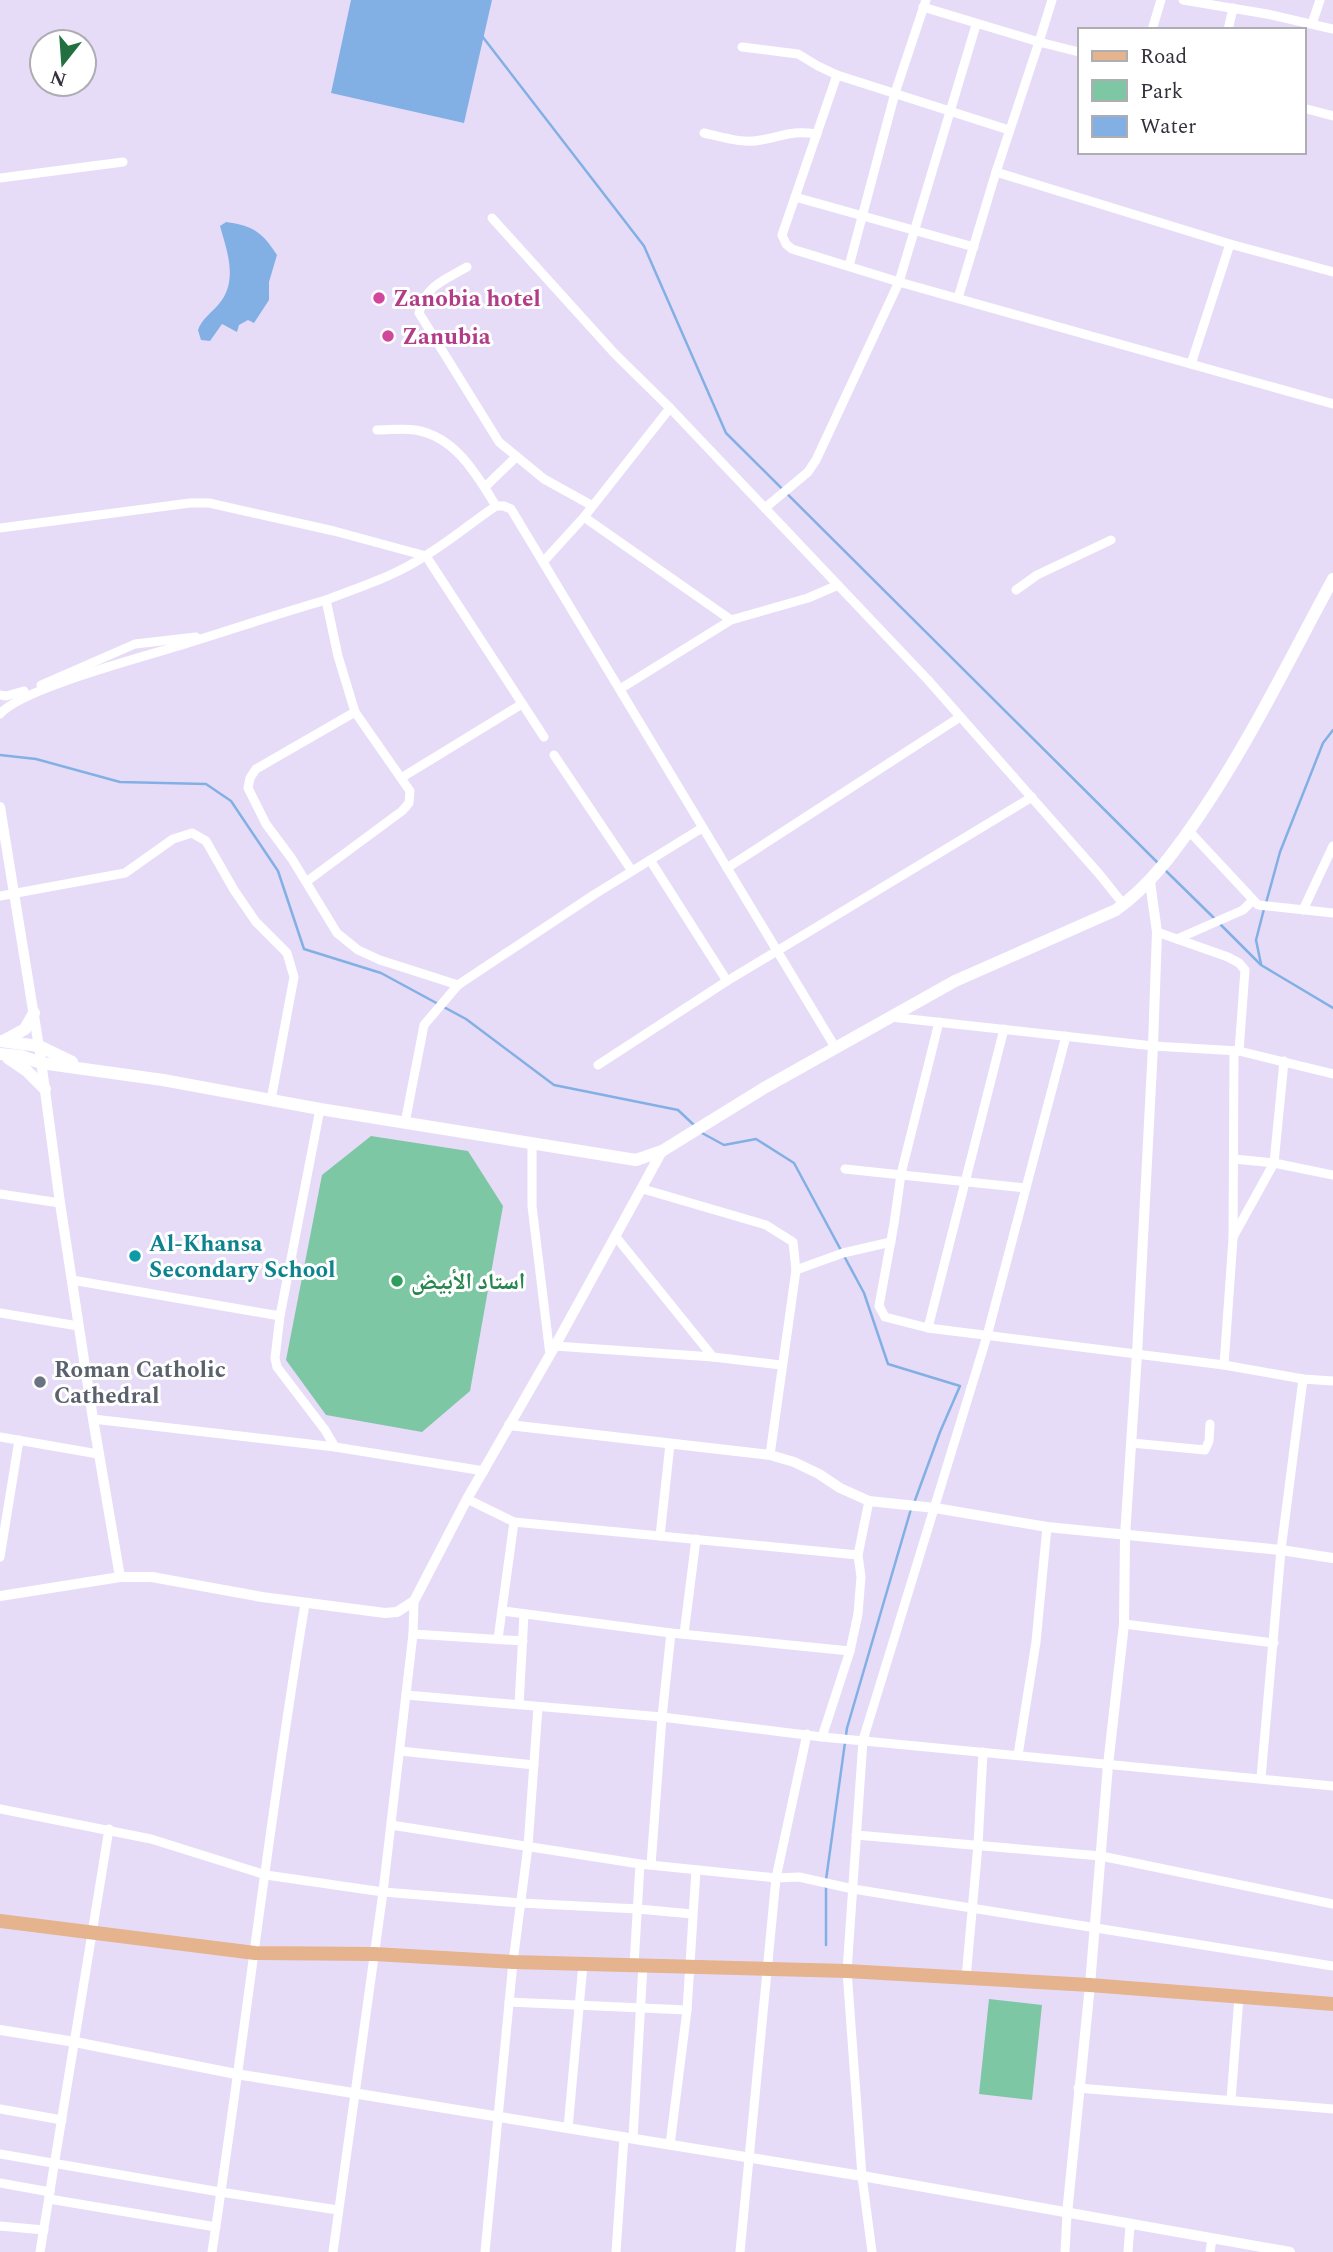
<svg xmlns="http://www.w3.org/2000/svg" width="1333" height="2252" viewBox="0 0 1333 2252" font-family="Spectral,'Noto Naskh Arabic',serif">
  <rect width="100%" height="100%" fill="#e7dcf8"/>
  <g fill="#7dc7a5">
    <polygon points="371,1136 468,1151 503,1206 470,1391 422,1432 326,1415 286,1360 322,1175"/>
    <polygon points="989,1999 1042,2005 1032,2100 979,2094"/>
  </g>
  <g fill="#82b0e4">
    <polygon points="351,0 492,0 464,123 331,93"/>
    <path d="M226,222C254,226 262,232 277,255L269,282V300L254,323L248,320L239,325L237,332L222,324L210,341L201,340L198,330C202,319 211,313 218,305C239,282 227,251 220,226Z"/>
  </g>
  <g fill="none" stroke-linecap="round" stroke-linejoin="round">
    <g stroke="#82b0e4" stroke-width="2.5">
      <polyline points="482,36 644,246 726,433 1158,863"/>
      <polyline points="0,755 36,759 120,782 206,784 231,801 278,871 304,949 381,973 466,1019 554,1085 678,1110 695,1126"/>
      <polyline points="1165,870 1215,919"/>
      <polyline points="1266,903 1280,852 1323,743 1333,730"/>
      <polyline points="1220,924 1261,965 1333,1008"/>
      <polyline points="1261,964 1256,940 1264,909"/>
      <polyline points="702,1133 724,1145 756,1139 794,1163 864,1293 888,1364 960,1386 940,1432 914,1503"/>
      <polyline points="826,1880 847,1728 911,1509"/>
      <polyline points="826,1887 826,1945"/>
    </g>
    <g stroke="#fff" stroke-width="9">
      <polyline points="1183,0 1267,14 1333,29"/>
      <polyline points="923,7 1039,42 1052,0"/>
      <polyline points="1312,24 1320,0"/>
      <polyline points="1152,30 1161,0"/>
      <polyline points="1228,30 1233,8"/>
      <polyline points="742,47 798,54 818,66 837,75 1009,130"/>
      <polyline points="837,75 782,235 786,244 792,249 899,282 1333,404"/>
      <polyline points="1303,108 1333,116"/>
      <path d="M704,133C722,137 743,144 761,140C785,136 790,130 817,134"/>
      <polyline points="996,172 1230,244"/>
      <polyline points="0,178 123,162"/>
      <polyline points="795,197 974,247"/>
      <polyline points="492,218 615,354 670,408 928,680 1100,875 1124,905"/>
      <polyline points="849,266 895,93 926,0"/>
      <path d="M467,267C444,280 425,286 419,313L499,442L544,479L591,505"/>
      <polyline points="958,298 996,172 1039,42 1079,52"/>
      <polyline points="1191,364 1230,244 1333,272"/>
      <path d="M377,430C389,430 403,428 415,430C455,436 477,475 496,506"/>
      <polyline points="485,487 515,458"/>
      <polyline points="765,508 808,472 816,460 899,282 976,25"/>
      <polyline points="584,517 731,620"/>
      <polyline points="0,528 190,503 209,503 334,531 426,556 544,737"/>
      <polyline points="543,562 584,517 670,408"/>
      <polyline points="1016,590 1037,575 1111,540"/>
      <polyline points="41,685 135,644 196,637"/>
      <polyline points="620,689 731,620 808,598 838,585"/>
      <polyline points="0,695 6,696 24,691"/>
      <polyline points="355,712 256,769 250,778 248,788 266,824 292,859 337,933 358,950 380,960 458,985"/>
      <path d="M0,714C21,688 151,655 188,643C234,629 280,613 326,600C359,587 395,576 425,556C450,541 472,522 496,506H504L511,509L835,1047"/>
      <polyline points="554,755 632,871"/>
      <polyline points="401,778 522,704"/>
      <polyline points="1189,831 1258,905 1333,913"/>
      <polyline points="650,860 727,981"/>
      <polyline points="727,868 960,717"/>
      <polyline points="306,882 402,811 409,803 410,791 355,712 338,656 326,600"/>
      <polyline points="0,896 125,873 173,839 192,833 206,841 234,890 256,922 287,953 294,977 271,1100"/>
      <polyline points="1303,910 1333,846"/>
      <polyline points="1157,932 1228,957 1239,963 1245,970 1239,1051"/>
      <polyline points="1177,939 1243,910 1252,901"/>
      <polyline points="891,1017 1153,1046 1239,1051 1333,1074"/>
      <polyline points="939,1022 901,1174 894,1224 879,1306 885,1317 928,1328 1224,1365 1303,1379 1333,1381"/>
      <polyline points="598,1065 727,981 1032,797"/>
      <polyline points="405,1123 424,1025 458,985 595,894 702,828"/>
      <polyline points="532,1144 532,1206 550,1355"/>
      <polyline points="1234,1159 1274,1163 1333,1175"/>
      <polyline points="845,1169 1026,1188"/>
      <polyline points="643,1189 766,1225 793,1242 796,1270 770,1455"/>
      <polyline points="0,1194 60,1203"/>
      <polyline points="1233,1237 1274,1163 1284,1061"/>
      <polyline points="796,1270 843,1253 891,1242"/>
      <polyline points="72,1280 280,1316 320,1109"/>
      <polyline points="0,1313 78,1326"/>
      <polyline points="280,1316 275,1358 277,1367 325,1430 335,1447"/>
      <polyline points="928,1328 1004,1029"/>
      <polyline points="555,1346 713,1357 616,1237"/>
      <polyline points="713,1357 781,1365"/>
      <polyline points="1224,1365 1233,1239 1234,1051"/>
      <polyline points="93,1419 335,1447 484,1471"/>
      <polyline points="0,1437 98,1454"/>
      <polyline points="1132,1443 1205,1450 1209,1441 1210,1424"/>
      <polyline points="467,1499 514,1522 858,1555"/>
      <polyline points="660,1536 670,1444"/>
      <polyline points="0,1557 19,1440"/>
      <polyline points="503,1611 671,1633 850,1651"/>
      <polyline points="1124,1624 1274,1643"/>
      <polyline points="413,1634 523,1641"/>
      <polyline points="684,1634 696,1539"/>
      <polyline points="498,1639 514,1522"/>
      <polyline points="406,1695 662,1717 822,1737 1333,1786"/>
      <polyline points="519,1705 524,1614"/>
      <polyline points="822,1737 850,1651 858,1614 861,1577 858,1555 869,1501"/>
      <polyline points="400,1751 534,1765"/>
      <polyline points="1018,1755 1036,1642 1047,1527"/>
      <polyline points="1261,1778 1281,1550 1303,1379"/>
      <polyline points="0,1809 151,1839 266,1875 383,1892 521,1903 638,1909 692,1914"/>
      <polyline points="391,1825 640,1864 776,1878 799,1877 853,1889 1333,1966"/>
      <polyline points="856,1835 1101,1856 1333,1904"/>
      <polyline points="651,1865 662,1717 671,1633"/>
      <polyline points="634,1965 640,1864"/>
      <polyline points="966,1978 978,1845 983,1752"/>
      <polyline points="509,2002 687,2010"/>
      <polyline points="1078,2088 1333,2109"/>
      <polyline points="1231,2100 1239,1997"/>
      <polyline points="0,2109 62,2120"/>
      <polyline points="568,2128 583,1964"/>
      <polyline points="633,2138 643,1965"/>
      <polyline points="670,2145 687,2010 696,1870"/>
      <polyline points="0,2154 220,2192 338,2210"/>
      <polyline points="0,2183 50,2192"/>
      <polyline points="49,2199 216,2227"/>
      <polyline points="0,2226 44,2230"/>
      <polyline points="40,2252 109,1829"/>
      <path d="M212,2252C245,2036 269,1819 305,1604"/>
      <polyline points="333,2252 383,1892 413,1634 414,1601"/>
      <polyline points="485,2252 513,1962 528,1846 538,1707"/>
      <polyline points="616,2252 624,2137"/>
      <polyline points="740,2252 776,1878 807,1734"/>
      <polyline points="872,2252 862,2176 847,1971 863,1740 987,1336 1066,1036"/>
      <polyline points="1065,2252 1067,2214"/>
      <polyline points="1128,2252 1130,2225"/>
      <polyline points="1210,2252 1212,2239"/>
    </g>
    <g stroke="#fff" stroke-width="10">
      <polyline points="0,807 40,1053 60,1203 93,1419 120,1577"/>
      <polyline points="509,1425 770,1455 794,1462 819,1474 840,1488 869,1501 935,1508 1047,1527 1281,1550 1333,1558"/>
      <polyline points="0,1596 120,1577 152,1577 262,1597 385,1613 397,1612 414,1601 467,1499 555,1346 662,1151"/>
      <polyline points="0,2030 75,2042 236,2074 862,2176 1290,2252"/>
      <polyline points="1067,2214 1090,1985 1108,1765 1124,1624 1125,1536 1137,1354 1153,1046 1157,932 1150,882"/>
    </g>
    <g stroke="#fff" stroke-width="12">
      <polyline points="5,1040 25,1029 34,1013"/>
      <polyline points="0,1041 39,1046 72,1062"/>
      <path d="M0,1054L21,1056L41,1063L163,1080L320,1109L636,1160L662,1151L764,1088L955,981L1116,910C1150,885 1173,854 1197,819C1249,743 1289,660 1333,579"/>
      <polyline points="8,1058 27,1071 45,1089"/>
    </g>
    <polyline stroke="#e5b38e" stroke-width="14" points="0,1921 255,1953 374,1954 513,1962 847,1971 1090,1985 1333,2004"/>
  </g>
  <g fill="#d1479c" stroke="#fff" stroke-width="2.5">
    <circle cx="379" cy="298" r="7"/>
    <circle cx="388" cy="336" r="7"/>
  </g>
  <circle fill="#0f9aa8" stroke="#fff" stroke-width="2.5" cx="135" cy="1256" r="7"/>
  <circle fill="#2e9e5b" stroke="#fff" stroke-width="2.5" cx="397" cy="1281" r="7"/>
  <circle fill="#6b7280" stroke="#fff" stroke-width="2.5" cx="40" cy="1382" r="7"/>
  <g text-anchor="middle" stroke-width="6" stroke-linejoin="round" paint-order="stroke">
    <g font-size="23" font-weight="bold" fill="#b23c85" stroke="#fff" text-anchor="start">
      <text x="393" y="306">Zanobia hotel</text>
      <text x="402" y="344">Zanubia</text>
    </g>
    <g font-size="23" font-weight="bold" fill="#0d838f" stroke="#fff" text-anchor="start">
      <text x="149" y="1251">Al-Khansa<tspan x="149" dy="26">Secondary School</tspan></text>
    </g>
    <g font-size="23" font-weight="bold" fill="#27864d" stroke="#fff" text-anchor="start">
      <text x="411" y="1289">استاد الأبيض</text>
    </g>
    <g font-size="23" font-weight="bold" fill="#5b616d" stroke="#fff" text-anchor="start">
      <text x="54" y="1377">Roman Catholic<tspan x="54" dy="26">Cathedral</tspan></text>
    </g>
  </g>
  <rect x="1078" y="28" width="228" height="126" fill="#ffffff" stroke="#aeadb1" stroke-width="2"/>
  <rect x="1092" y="51" width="35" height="10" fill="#e5b38e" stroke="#aeadb1" stroke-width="2"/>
  <text x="1140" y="63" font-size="21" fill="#35313c">Road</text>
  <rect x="1092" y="80" width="35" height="21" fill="#7dc7a5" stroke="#aeadb1" stroke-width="2"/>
  <text x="1140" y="98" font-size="21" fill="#35313c">Park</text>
  <rect x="1092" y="116" width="35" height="21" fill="#82b0e4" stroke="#aeadb1" stroke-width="2"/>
  <text x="1140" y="133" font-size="21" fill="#35313c">Water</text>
  <g transform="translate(63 63) rotate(197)"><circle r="33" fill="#ffffff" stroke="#aeadb1" stroke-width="2"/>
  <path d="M0-5L12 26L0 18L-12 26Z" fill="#227040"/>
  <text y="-10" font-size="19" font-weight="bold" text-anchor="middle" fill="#35313c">N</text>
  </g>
</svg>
